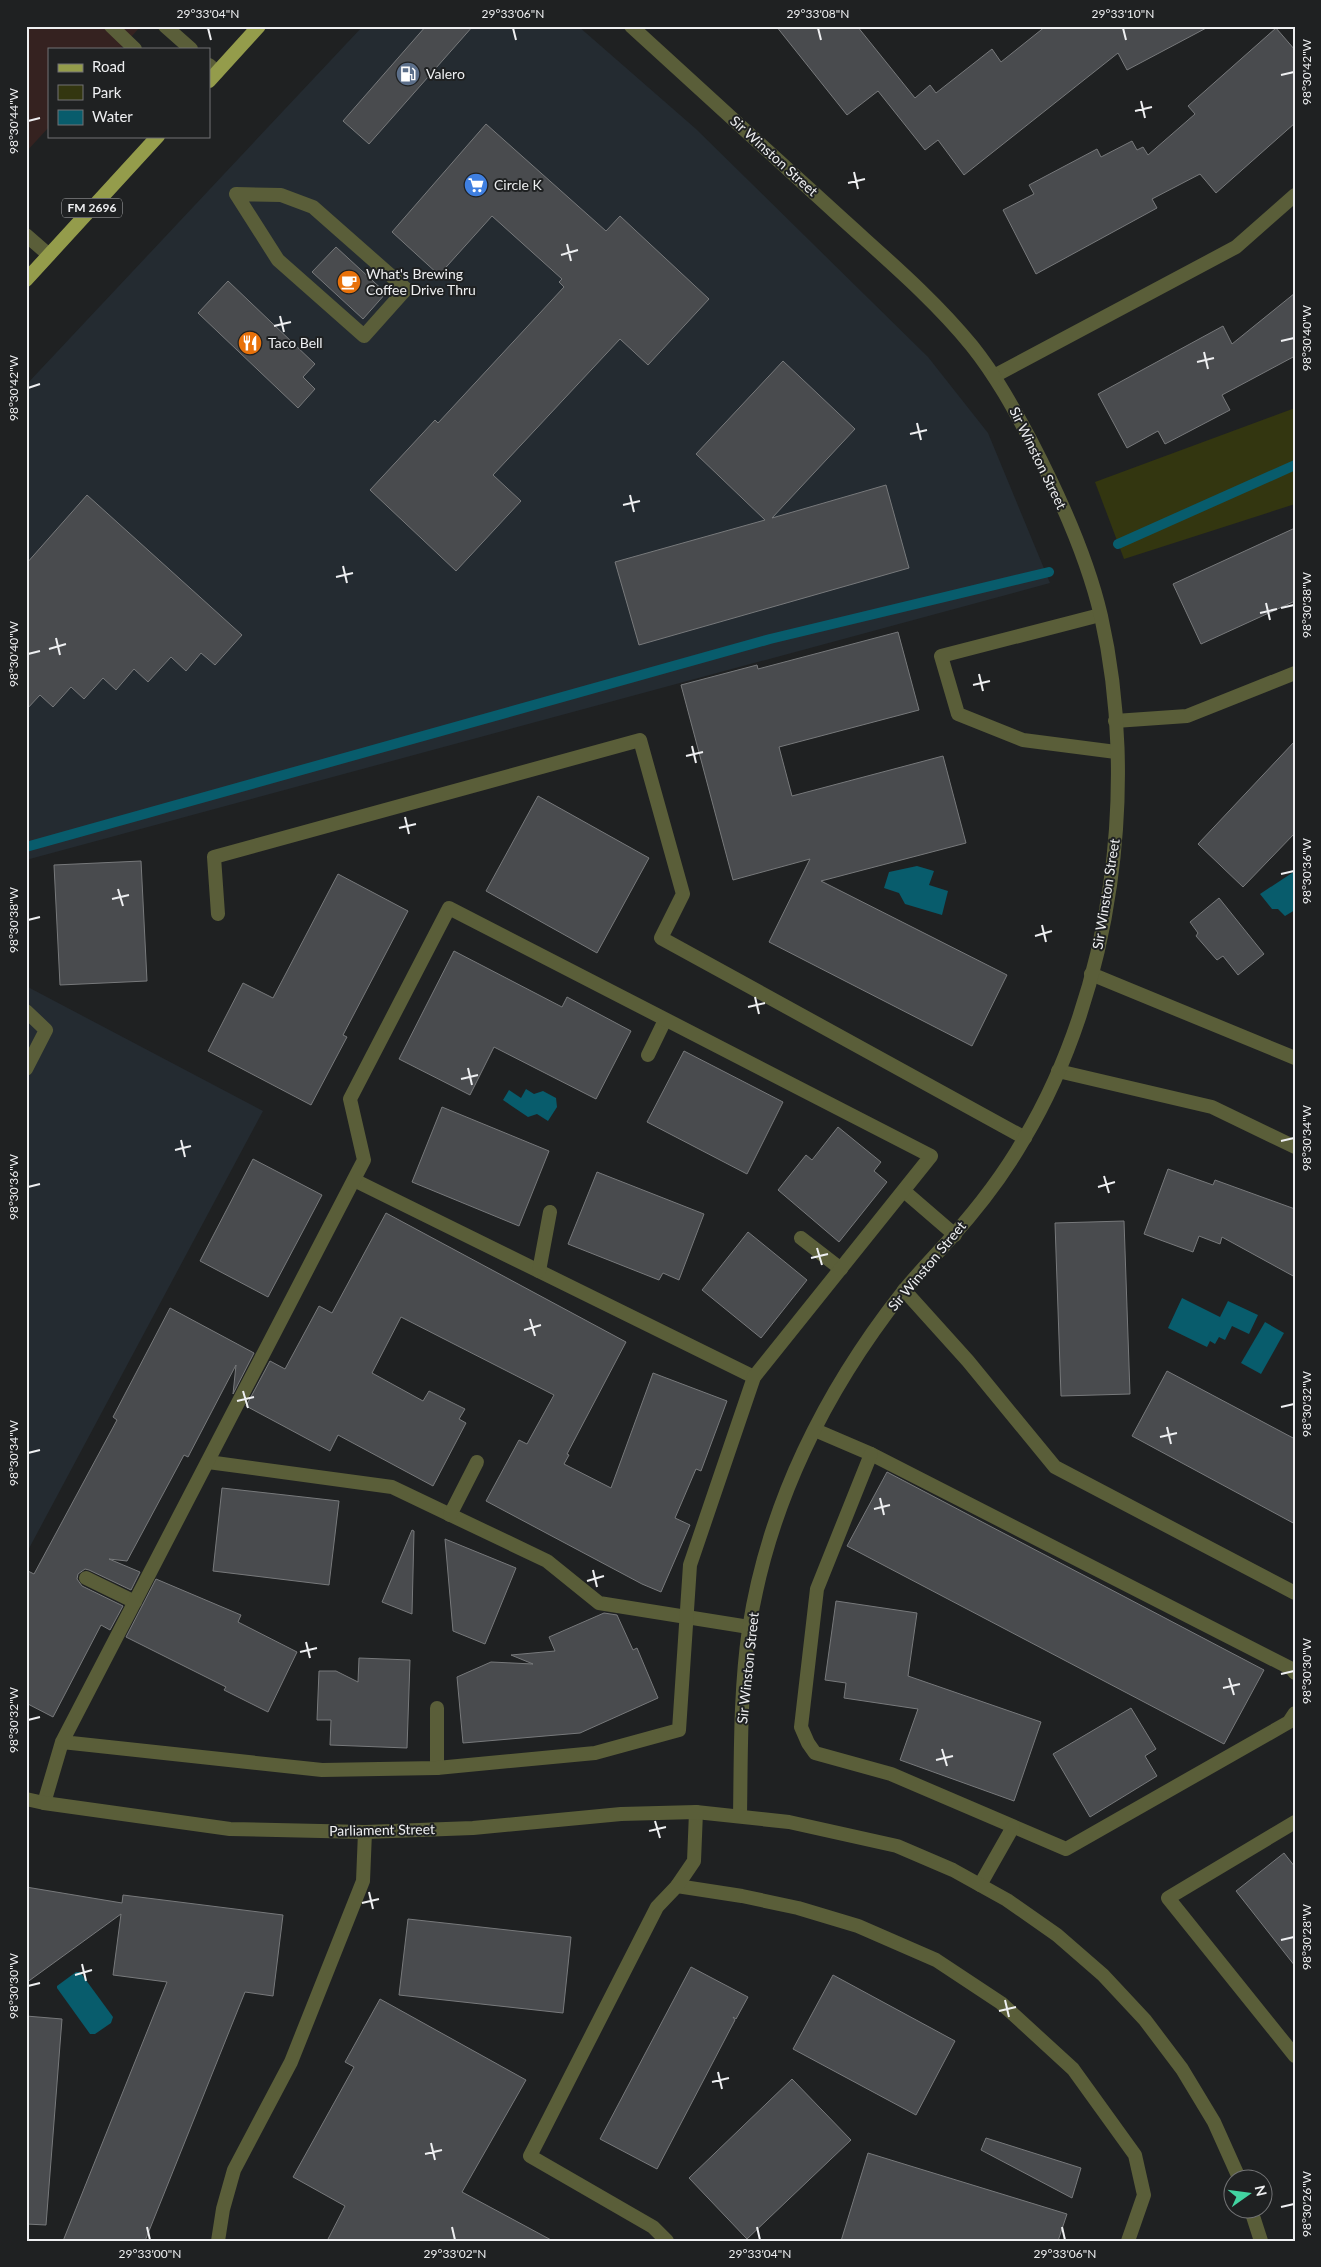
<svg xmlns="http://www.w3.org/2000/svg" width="1321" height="2267" viewBox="0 0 1321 2267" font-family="Lato,sans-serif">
  <rect width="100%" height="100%" fill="#1f2122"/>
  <g fill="#242b31">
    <polygon points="363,26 578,26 696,129 928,357 988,433 1050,583 26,860 26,385"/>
    <polygon points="26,986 263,1111 26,1554"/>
  </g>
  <polygon fill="#352220" points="26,26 141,26 120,49 49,49 49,127 26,152"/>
  <polygon fill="#333610" points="1295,408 1295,504 1124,559 1095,482"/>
  <g fill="#085c6c">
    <polygon points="917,866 934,871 929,885 948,891 942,915 905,904 899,893 884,888 889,872"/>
    <polygon points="1295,871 1295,910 1285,916 1278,909 1272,909 1260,894"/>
    <polygon points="526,1089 534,1094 543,1091 556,1098 557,1107 548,1121 537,1114 528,1117 503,1100 509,1090 521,1098"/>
    <polygon points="1182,1298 1220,1317 1228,1301 1258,1315 1249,1334 1232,1326 1225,1340 1219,1337 1215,1344 1210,1341 1207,1347 1168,1328"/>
    <polygon points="1265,1322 1284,1333 1261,1374 1241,1363"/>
    <polygon points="76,1972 80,1972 113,2017 111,2023 95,2034 90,2034 57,1988 57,1986"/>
  </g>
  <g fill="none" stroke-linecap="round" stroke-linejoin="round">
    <g stroke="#085c6c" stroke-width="10">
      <polyline points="1118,544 1295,465"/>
      <polyline points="26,847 770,639 1049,572"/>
    </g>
  </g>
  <g fill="#494b4e" stroke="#77797b">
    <polygon points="426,26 473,26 369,144 343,121"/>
    <polygon points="776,26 857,26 915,98 930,85 936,93 992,49 1001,62 1046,26 1210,26 1127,70 1118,53 964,175 938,140 925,150 878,91 847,115"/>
    <polygon points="1276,28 1295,50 1295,123 1216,193 1200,174 1152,199 1157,208 1036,274 1003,210 1034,194 1029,185 1097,149 1101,157 1132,141 1137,150 1143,147 1148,155 1195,114 1188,106"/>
    <polygon points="486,124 606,231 620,216 709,299 648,365 620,339 493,475 521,501 456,571 370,490 435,420 438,423 564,287 559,282 562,279 492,216 439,275 392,232"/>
    <polygon points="336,247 386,293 363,319 312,272"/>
    <polygon points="228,281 315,364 303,377 315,389 298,408 198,313"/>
    <polygon points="1295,293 1295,356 1222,395 1230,410 1165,444 1158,431 1127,448 1098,394 1223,326 1232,344"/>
    <polygon points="783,361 855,429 772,518 886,485 909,568 639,645 615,562 765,520 696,454"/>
    <polygon points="87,495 242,635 215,665 201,653 186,671 171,657 148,682 134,669 116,690 103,678 84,699 71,687 53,707 40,695 26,710 26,564"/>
    <polygon points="1295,528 1295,601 1201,644 1173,584"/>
    <polygon points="898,632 919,710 779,747 792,796 943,756 966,843 821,881 1007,975 972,1046 769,942 810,859 733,880 681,685 757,665 758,669"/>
    <polygon points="1295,741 1295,833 1243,887 1198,844"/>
    <polygon points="538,796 649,858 597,953 486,891"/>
    <polygon points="141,861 147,981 60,985 54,865"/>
    <polygon points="338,874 408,911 343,1035 347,1037 311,1105 208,1051 243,983 273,998"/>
    <polygon points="1219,898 1264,954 1238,975 1223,956 1217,960 1196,936 1198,933 1190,922"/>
    <polygon points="454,951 562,1007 567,997 631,1031 596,1099 494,1047 470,1095 399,1059"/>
    <polygon points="684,1051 783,1102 747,1174 647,1122"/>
    <polygon points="442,1107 549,1151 519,1226 412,1182"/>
    <polygon points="838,1127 881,1162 874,1171 887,1182 839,1242 778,1190 806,1155 812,1160"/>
    <polygon points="253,1159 322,1195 268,1297 200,1261"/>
    <polygon points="1168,1169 1213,1185 1215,1180 1295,1209 1295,1277 1222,1237 1220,1244 1199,1236 1193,1252 1144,1234"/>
    <polygon points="597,1172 704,1214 679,1280 663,1273 659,1280 568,1244"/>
    <polygon points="386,1213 626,1342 567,1454 569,1455 564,1464 611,1488 653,1373 727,1401 701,1471 696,1469 675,1518 690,1525 661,1592 642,1584 486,1501 519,1440 527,1444 554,1395 401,1317 372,1373 423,1401 429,1391 465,1409 459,1419 466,1423 433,1486 338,1435 330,1451 246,1406 270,1361 285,1369 319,1306 332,1313"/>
    <polygon points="1124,1221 1130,1394 1061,1396 1055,1223"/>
    <polygon points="748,1232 807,1280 761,1338 702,1290"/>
    <polygon points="170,1308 254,1353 233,1394 236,1365 188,1457 184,1455 127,1561 109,1559 140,1572 131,1590 89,1570 85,1569 78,1574 77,1579 82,1586 123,1606 110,1630 101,1625 53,1717 26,1703 26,1570 34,1574 117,1420 113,1417"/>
    <polygon points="1167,1371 1295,1439 1295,1524 1132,1436"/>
    <polygon points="887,1472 1264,1670 1224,1744 847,1546"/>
    <polygon points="222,1488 339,1501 329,1585 213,1571"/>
    <polygon points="412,1530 414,1531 412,1614 382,1602"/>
    <polygon points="445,1539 516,1568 485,1644 453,1631"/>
    <polygon points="156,1579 241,1615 238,1622 297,1652 268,1712 224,1690 226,1687 126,1637"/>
    <polygon points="836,1601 917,1613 908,1676 1041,1722 1014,1801 900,1760 918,1709 844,1698 846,1683 825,1680"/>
    <polygon points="604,1613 617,1615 633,1650 637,1648 658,1698 580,1733 463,1743 457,1677 491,1662 533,1664 511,1655 555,1651 549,1637"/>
    <polygon points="359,1658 410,1660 407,1748 330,1745 331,1720 317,1720 319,1671 336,1671 358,1682"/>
    <polygon points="1131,1708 1156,1749 1145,1756 1157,1776 1090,1817 1053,1754"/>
    <polygon points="1284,1853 1295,1867 1295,1966 1236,1891"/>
    <polygon points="26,1887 122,1903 123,1895 283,1915 273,1996 245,1992 145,2241 63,2241 167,1982 113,1975 121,1914 26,1983"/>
    <polygon points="408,1919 571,1937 563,2013 399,1995"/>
    <polygon points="691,1967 748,1997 736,2019 733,2017 735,2020 657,2169 600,2139"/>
    <polygon points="833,1975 955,2041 916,2115 793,2049"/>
    <polygon points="380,1999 526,2080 462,2192 553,2241 327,2241 345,2206 293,2177 354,2067 345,2062"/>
    <polygon points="26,2016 62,2019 46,2225 26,2224"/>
    <polygon points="792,2079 851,2140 747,2239 689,2178"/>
    <polygon points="986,2138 1081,2168 1072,2198 981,2150"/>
    <polygon points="868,2153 1067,2214 1058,2241 841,2241"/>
  </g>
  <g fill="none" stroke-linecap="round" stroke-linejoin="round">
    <g stroke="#5a5e39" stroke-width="14">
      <polyline points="111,26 135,49"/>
      <polyline points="165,26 191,49"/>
      <polyline points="209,65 217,72"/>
      <polygon points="236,194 281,195 313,207 406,289 364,336 278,260"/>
      <polyline points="26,235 49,255"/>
      <polyline points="994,376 1236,247 1295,195"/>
      <polyline points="1100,615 941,656 958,714 1023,740 1116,752"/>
      <polyline points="1115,721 1187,716 1295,673"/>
      <polyline points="218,914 214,857 640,740 683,894 661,938 1025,1138"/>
      <polyline points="1091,974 1295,1058"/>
      <polyline points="26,1011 46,1030 26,1069"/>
      <polyline points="648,1055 665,1020"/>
      <polyline points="1058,1071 1212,1107 1295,1147"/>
      <polyline points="354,1180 754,1377"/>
      <polyline points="904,1191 955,1235"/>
      <polyline points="801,1238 841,1269"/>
      <polyline points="539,1271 550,1212"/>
      <polyline points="904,1290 968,1361 1055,1467 1295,1593"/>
      <polyline points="815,1430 871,1454 1292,1669 1295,1673"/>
      <polyline points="871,1454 817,1589 801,1727 808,1743 815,1753 891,1774 1066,1849 1289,1722 1295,1713"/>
      <polyline points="208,1462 392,1487 547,1561 599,1603 749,1627"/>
      <polyline points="450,1515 477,1462"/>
      <polyline points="86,1578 135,1602"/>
      <polyline points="437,1768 437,1708"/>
      <polyline points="44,1803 62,1742 364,1160 350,1099 449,908 931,1156 754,1377 690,1565 679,1730 595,1753 437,1768 322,1770 62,1742"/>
      <polyline points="1295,1822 1168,1898 1295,2056"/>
      <polyline points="980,1885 1013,1827"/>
      <polyline points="677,1886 742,1896 798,1908 858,1926 936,1960 1001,2003 1073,2069 1135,2155 1144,2195 1128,2241"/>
      <polyline points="218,2241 223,2209 234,2170 291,2062 363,1881 365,1832"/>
      <polyline points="667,2241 653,2227 530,2156 657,1907 677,1886 694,1861 696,1812"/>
    </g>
    <g stroke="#5a5e39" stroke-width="14">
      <path d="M631,26C700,89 769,152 838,215C884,257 933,298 972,346C996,376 1014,409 1032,443C1060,497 1087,556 1101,616C1139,784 1113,990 1024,1139C1004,1174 977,1209 950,1239C934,1257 917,1274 902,1293C825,1391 768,1505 749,1629C740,1691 741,1754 740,1816"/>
      <polyline points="26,1799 44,1803 230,1829 365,1832 473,1828 621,1814 696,1812 789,1822 897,1846 953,1870 1007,1900 1057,1935 1103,1975 1145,2020 1182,2069 1214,2122 1240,2180"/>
      <polyline points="1251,2210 1261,2241"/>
    </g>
    <g stroke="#949c4b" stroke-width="14">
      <polyline points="209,81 259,26"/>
      <polyline points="26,280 158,136"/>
    </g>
  </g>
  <path fill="none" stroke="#eeeff1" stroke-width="2" d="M208,28L211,40M513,28L516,40M818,28L821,40M1123,28L1126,40M1281,75L1294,72M1141,101L1145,118M1135,111L1152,107M28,121L40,118M854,172L858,189M848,183L865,179M567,244L571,261M561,255L578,250M280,316L284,332M274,326L291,322M1281,341L1294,338M1204,352L1208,369M1197,362L1214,358M28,388L40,384M917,423L921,440M910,434L927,430M630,495L634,512M623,505L640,501M343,566L347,583M336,577L353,573M1266,603L1270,620M1281,608L1294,605M1260,613L1277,609M56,638L60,655M49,649L66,644M28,654L40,651M979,674L983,691M973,685L990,681M692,746L696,763M686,756L703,752M405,817L409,834M399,828L416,824M1281,874L1294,871M118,889L123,906M112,899L129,895M28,920L40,917M1042,925L1046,942M1035,936L1052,931M755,997L759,1014M748,1007L765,1003M468,1068L472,1085M461,1079L478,1075M181,1140L185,1157M1281,1141L1294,1138M175,1150L191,1146M1104,1176L1109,1193M28,1187L40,1184M1098,1187L1115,1182M817,1248L822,1265M811,1258L828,1254M530,1319L535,1336M524,1330L541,1325M243,1391L248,1408M237,1401L254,1397M1281,1407L1294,1404M1167,1427L1171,1444M1160,1437L1177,1433M28,1453L40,1450M880,1498L884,1515M874,1509L890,1505M593,1570L597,1587M587,1581L604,1576M306,1642L310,1658M300,1652L317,1648M1281,1674L1294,1671M1229,1678L1234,1695M1223,1688L1240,1684M28,1720L40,1717M942,1749L947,1766M936,1760L953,1756M655,1821L660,1838M649,1831L666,1827M369,1892L373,1909M362,1903L379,1899M1281,1940L1294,1937M82,1964L86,1981M75,1975L92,1970M28,1986L40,1983M1005,2000L1009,2017M999,2011L1016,2007M718,2072L722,2089M712,2082L729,2078M431,2143L435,2160M425,2154L442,2150M1281,2207L1294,2204M147,2227L150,2240M452,2227L455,2240M757,2227L760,2240M1062,2227L1065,2240"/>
  <defs>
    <g id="fuel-disc" transform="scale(1.25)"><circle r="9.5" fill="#5c6f8a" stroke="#1f2122"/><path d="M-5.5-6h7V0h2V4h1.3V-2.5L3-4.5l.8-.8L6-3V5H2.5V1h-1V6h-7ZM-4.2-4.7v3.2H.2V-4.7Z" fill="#fff"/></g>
    <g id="supermarket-disc" transform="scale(1.25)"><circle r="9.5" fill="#3f7fe0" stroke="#1f2122"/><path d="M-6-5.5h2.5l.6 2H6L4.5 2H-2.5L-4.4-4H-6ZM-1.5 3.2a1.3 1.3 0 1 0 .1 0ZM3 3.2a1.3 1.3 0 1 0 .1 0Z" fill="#fff"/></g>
    <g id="cafe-disc" transform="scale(1.25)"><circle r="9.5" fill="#e8710a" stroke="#1f2122"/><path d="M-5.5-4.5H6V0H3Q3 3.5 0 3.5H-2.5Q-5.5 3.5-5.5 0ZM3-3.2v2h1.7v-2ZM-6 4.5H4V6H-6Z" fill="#fff"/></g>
    <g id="restaurant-disc" transform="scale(1.25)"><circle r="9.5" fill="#e8710a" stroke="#1f2122"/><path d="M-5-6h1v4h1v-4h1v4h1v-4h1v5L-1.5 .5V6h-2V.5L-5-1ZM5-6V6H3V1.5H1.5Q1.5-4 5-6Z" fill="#fff"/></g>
  </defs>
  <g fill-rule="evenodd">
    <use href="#fuel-disc" x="408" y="74"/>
    <use href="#supermarket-disc" x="476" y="185"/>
    <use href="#cafe-disc" x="349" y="282"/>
    <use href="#restaurant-disc" x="250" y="343"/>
  </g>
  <g text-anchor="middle" stroke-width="4" stroke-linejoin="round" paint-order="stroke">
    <rect fill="#1f2122" stroke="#b0b1b3" stroke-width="1" x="62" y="198.5" width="60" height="19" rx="4"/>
    <g font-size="12" font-weight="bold" fill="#eeeff1">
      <text x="92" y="212">FM 2696</text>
    </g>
    <g font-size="14" fill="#eeeff1" stroke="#1f2122" text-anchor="start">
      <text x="426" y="79">Valero</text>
      <text x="494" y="190">Circle K</text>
      <text x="366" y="279">What's Brewing<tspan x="366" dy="16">Coffee Drive Thru</tspan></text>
      <text x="268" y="348">Taco Bell</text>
    </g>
    <g font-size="14" fill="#eeeff1" stroke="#1f2122">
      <text transform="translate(774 156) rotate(42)" y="5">Sir Winston Street</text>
      <text transform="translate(1038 458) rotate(64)" y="5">Sir Winston Street</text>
      <text transform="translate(1106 894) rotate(-81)" y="5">Sir Winston Street</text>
      <text transform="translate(927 1266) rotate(-50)" y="5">Sir Winston Street</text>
      <text transform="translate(748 1668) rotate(-84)" y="5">Sir Winston Street</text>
      <text transform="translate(382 1830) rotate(-1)" y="5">Parliament Street</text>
    </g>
  </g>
  <rect width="1321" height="2267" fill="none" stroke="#1f2122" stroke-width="55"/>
  <rect x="48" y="48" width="162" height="90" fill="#1f2122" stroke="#727375"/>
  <rect x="58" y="64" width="25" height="8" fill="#949c4b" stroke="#727375"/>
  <text x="92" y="72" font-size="15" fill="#eeeff1">Road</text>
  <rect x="58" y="85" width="25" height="15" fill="#333610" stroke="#727375"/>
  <text x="92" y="98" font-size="15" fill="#eeeff1">Park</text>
  <rect x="58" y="110" width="25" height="15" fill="#085c6c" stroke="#727375"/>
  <text x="92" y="122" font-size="15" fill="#eeeff1">Water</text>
  <g transform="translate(1248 2194) rotate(76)"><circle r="24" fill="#1f2122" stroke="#727375"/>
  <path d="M0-4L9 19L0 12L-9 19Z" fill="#42d4a1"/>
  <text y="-8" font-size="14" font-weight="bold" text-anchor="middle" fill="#eeeff1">N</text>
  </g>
  <rect x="28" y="28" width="1266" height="2212" fill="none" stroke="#eeeff1" stroke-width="2"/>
  <g font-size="12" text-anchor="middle" fill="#eeeff1">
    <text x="208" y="18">29°33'04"N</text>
    <text x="513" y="18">29°33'06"N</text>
    <text x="818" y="18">29°33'08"N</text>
    <text x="1123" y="18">29°33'10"N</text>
    <text transform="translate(1307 72) rotate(-90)" y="4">98°30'42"W</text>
    <text transform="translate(14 121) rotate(-90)" y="4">98°30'44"W</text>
    <text transform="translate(1307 338) rotate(-90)" y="4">98°30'40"W</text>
    <text transform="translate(14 388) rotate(-90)" y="4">98°30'42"W</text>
    <text transform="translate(1307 605) rotate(-90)" y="4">98°30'38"W</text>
    <text transform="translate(14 654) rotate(-90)" y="4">98°30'40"W</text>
    <text transform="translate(1307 871) rotate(-90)" y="4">98°30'36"W</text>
    <text transform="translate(14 920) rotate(-90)" y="4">98°30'38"W</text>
    <text transform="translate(1307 1138) rotate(-90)" y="4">98°30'34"W</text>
    <text transform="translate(14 1187) rotate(-90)" y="4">98°30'36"W</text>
    <text transform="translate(1307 1404) rotate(-90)" y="4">98°30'32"W</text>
    <text transform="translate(14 1453) rotate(-90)" y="4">98°30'34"W</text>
    <text transform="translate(1307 1671) rotate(-90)" y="4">98°30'30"W</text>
    <text transform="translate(14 1720) rotate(-90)" y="4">98°30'32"W</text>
    <text transform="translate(1307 1937) rotate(-90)" y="4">98°30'28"W</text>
    <text transform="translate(14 1986) rotate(-90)" y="4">98°30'30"W</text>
    <text transform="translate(1307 2204) rotate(-90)" y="4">98°30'26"W</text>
    <text x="150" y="2258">29°33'00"N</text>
    <text x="455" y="2258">29°33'02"N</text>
    <text x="760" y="2258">29°33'04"N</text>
    <text x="1065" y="2258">29°33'06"N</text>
  </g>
</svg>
